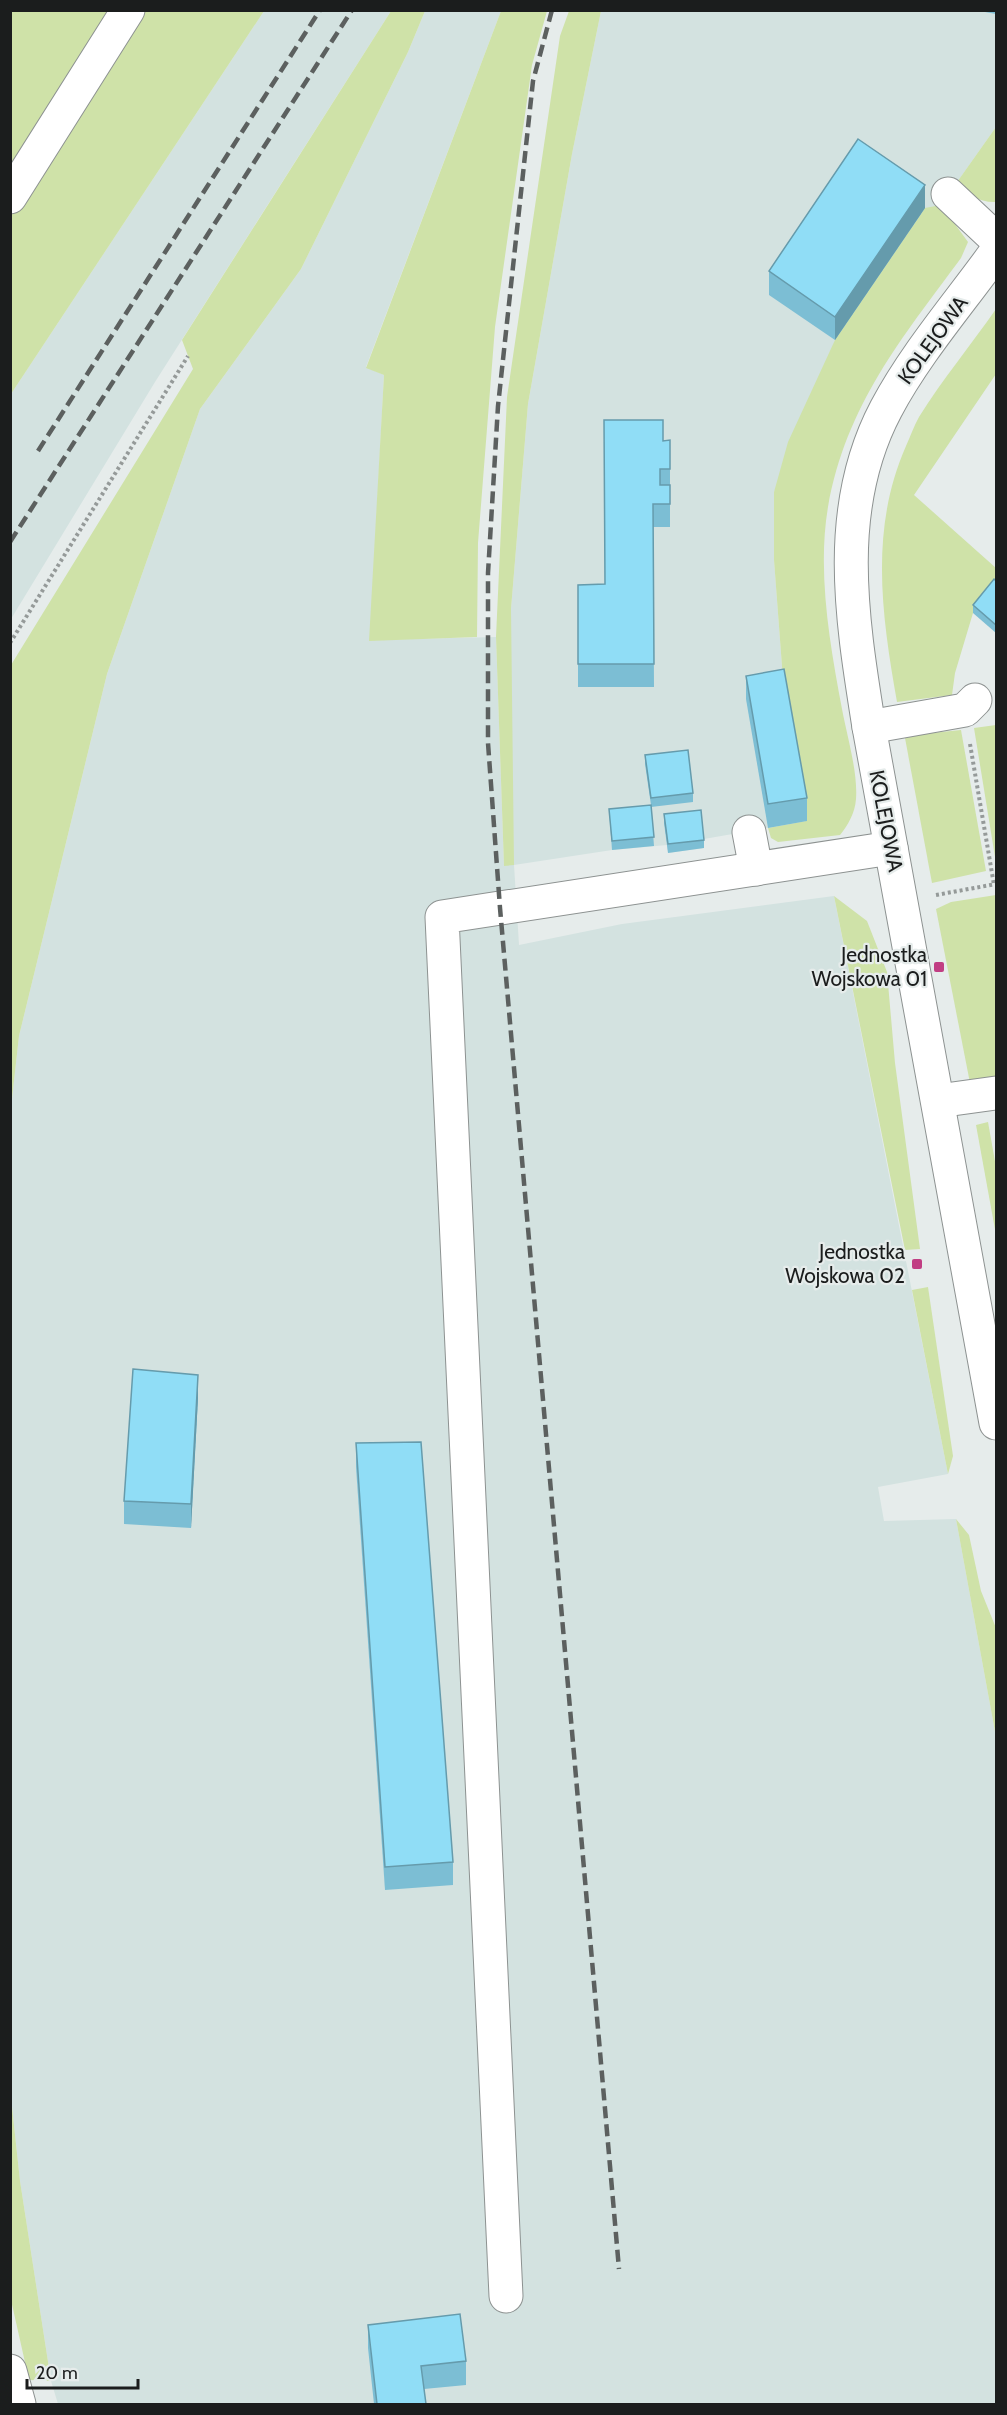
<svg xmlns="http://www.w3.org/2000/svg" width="1007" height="2415" viewBox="0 0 1007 2415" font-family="Cabin,sans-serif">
  <rect width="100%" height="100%" fill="#e6eceb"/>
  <g fill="#d3e2e0">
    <polygon points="264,11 391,11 155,382 11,619 11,394"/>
    <polygon points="425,11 501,11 366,367 384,375 370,640 496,637 504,866 511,609 528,404 572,154 601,11 996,11 996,127 941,205 774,492 774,560 784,693 807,821 704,839 704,848 668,853 667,845 612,850 514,865 519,945 622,924 834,896 948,1474 878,1487 884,1521 956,1519 996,1737 996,2404 58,2404 51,2381 20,2181 10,2088 11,1108 19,1036 107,674 200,409 301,269 408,52"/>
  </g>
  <g fill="#cfe2a8">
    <polygon points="11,11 264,11 11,394"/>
    <polygon points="391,11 425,11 408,52 301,269 200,409 107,674 19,1036 11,1108 11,665 193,369 182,340"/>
    <polygon points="501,11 547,11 532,65 495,327 478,543 477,637 369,641 384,375 366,368"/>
    <polygon points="569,11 601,11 572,154 528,404 511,609 514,865 504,866 496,637 507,397 560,36"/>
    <path d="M996,127V202C980,203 968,194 955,185Z"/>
    <path d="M941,205L968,242L961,258C902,338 846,405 828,507C817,572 830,645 842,709C847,736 858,772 856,799C855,813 848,825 840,835L778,842L771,838L768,828L806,821L784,693L774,560V492L788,442L835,340L925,208Z"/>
    <path d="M996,309V374L914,495L996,568V590L994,588L973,613L955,673L952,695L897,702C882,616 869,530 906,446C910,437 914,426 919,417C942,380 971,345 996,309Z"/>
    <polygon points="996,725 996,863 974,728"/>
    <polygon points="961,730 986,871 932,883 905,738 922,734"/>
    <polygon points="996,895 996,1077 970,1083 936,909 951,902"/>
    <polygon points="834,896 867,921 887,972 895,1063 920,1249 905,1250"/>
    <polygon points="988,1122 996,1167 996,1235 976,1125"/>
    <polygon points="928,1287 953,1456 948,1474 912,1290"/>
    <polygon points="956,1519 969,1535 981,1591 996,1628 996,1737"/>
    <polygon points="10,2088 20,2181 51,2381 29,2380 11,2300"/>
  </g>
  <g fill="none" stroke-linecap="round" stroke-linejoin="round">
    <g stroke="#8d9291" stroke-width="35">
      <g id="minor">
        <polyline points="948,194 996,239"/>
        <polyline points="10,197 128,10"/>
        <path d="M996,252C960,302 915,354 886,409C833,509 852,620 869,727L996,1423"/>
        <polyline points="869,727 965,710 975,700"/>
        <polyline points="749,832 756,869"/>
        <polyline points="938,1101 996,1093"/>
        <polyline points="506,2296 442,917 891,848"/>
        <polyline points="10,2371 19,2404"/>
      </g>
    </g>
    <g stroke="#959a99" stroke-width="4" stroke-dasharray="3 3" stroke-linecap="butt">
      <polyline points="10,643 188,356"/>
      <polyline points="970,744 994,885"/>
      <polyline points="936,895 996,884"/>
    </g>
    <use href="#minor" stroke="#fff" stroke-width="33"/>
    <g stroke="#5c605f" stroke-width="4.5" stroke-dasharray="12 6" stroke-linecap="butt">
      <polyline points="552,10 533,81 498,406 488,573 488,743 500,908 619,2269"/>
      <polyline points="38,451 320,10"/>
      <polyline points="10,542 352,10"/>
    </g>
  </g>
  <g fill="#7cbed4">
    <polygon points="984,10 996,10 996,14 985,12"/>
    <polygon points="925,208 835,340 769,295 769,271"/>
    <polygon points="670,440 670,527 653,527 654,687 578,687 578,585 605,584 663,441"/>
    <polygon points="996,581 996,633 973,613 973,605"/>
    <polygon points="746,676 807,798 807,821 768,828 746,699"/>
    <polygon points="645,755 693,793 693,802 651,807 654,846 612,850 609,809 651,805 645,764"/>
    <polygon points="664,814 704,840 704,848 668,853 664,823"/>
    <polygon points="198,1398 191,1528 124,1524 124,1501"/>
    <polygon points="356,1443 453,1862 453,1885 385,1890 356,1467"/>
    <polygon points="368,2325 466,2361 466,2385 424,2389 426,2404 374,2404 368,2348"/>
  </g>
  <g fill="#659bac">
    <polygon points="925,185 925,208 835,340 835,317"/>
    <polygon points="198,1375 198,1398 191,1528 191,1504"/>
  </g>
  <g fill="#90ddf6" stroke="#659bac" stroke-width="1.5">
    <polygon points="858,139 925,185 835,317 769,271"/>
    <polygon points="604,420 663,420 663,441 670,440 670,469 660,469 660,485 670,485 670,504 653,504 654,664 578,664 578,585 605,584"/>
    <polygon points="994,579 996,581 996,625 973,605"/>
    <polygon points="784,669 807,798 768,804 746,676"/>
    <polygon points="688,750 693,793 651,798 645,755"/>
    <polygon points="651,805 654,837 612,841 609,809"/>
    <polygon points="701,810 704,840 668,844 664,814"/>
    <polygon points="133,1369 198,1375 191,1504 124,1501"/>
    <polygon points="421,1442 453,1862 385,1867 356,1443"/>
    <polygon points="460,2314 466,2361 421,2366 426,2404 377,2404 368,2325"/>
  </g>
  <g fill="#c13e83" stroke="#e6eceb" stroke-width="2">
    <rect x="933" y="961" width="12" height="12" rx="3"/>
    <rect x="911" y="1258" width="12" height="12" rx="3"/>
  </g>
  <g text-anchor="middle" stroke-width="4.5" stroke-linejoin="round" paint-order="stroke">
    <g font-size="21" fill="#1b1d1d" stroke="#e6eceb">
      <text transform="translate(933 340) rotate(-54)" y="7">KOLEJOWA</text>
      <text transform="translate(886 821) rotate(79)" y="7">KOLEJOWA</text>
    </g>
    <g font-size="21" fill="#1b1d1d" stroke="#e6eceb" text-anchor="end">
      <text x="927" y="962">Jednostka<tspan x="927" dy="24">Wojskowa 01</tspan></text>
      <text x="905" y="1259">Jednostka<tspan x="905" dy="24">Wojskowa 02</tspan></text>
    </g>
  </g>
  <rect width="1007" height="2415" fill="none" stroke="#1b1d1d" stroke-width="24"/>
  <path d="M27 2379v9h111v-9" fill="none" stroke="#1b1d1d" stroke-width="3"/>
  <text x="36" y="2379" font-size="18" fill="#1b1d1d" stroke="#e6eceb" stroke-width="4.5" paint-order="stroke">20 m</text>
</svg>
